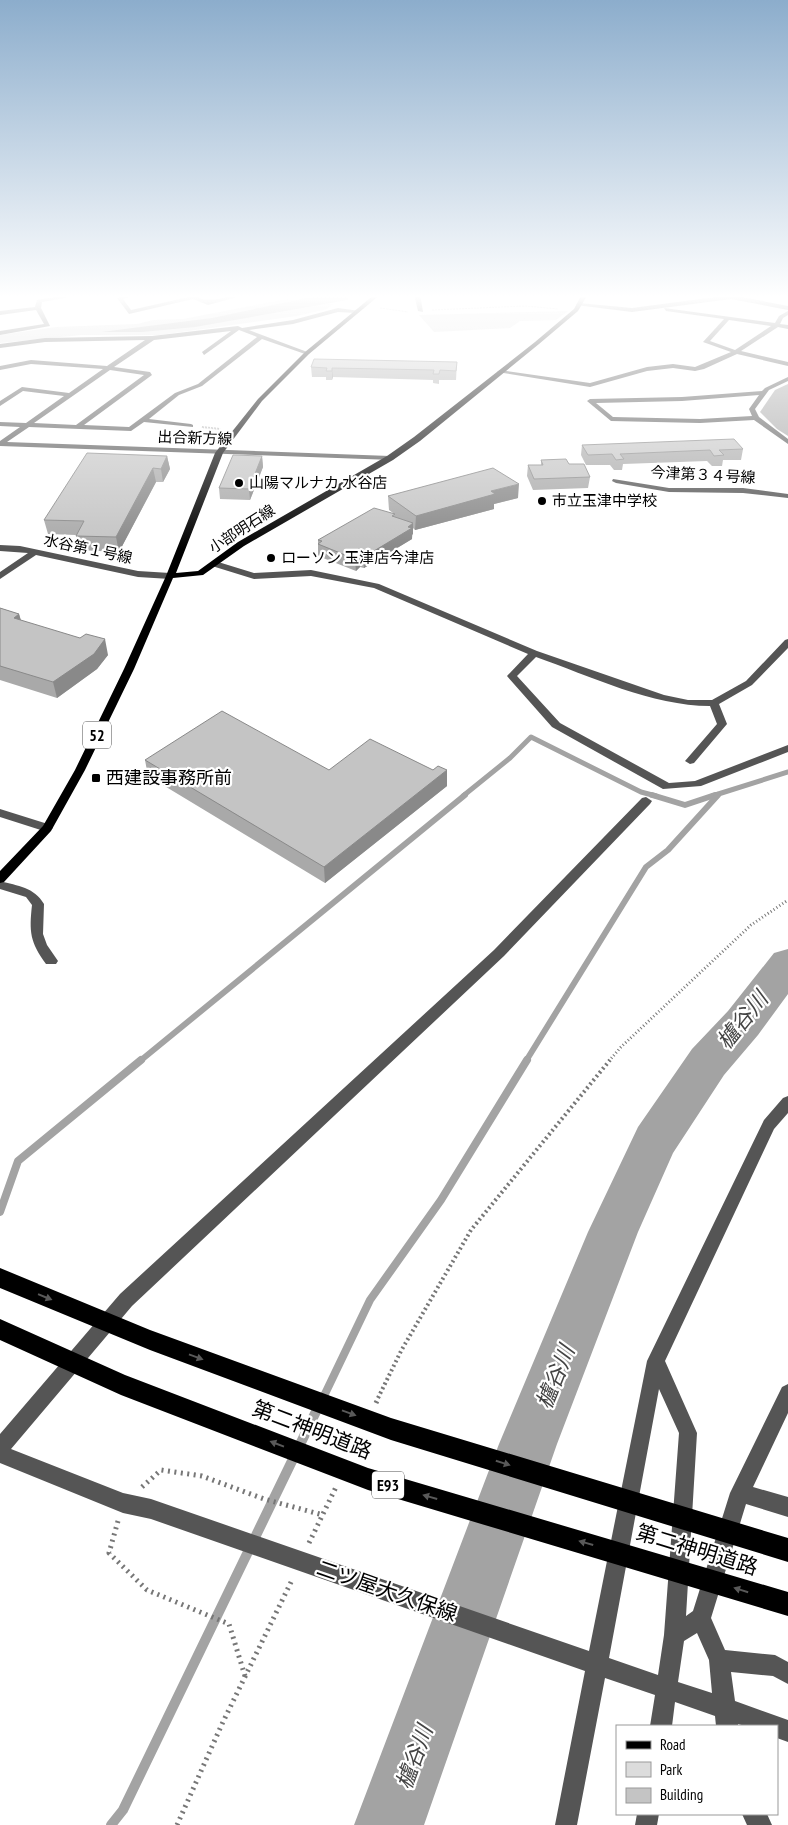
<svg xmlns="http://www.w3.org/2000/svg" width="788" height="1825" viewBox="0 0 788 1825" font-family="'PT Sans Narrow','Noto Sans JP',sans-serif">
  <rect width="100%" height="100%" fill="#fff"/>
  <g fill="#dcdcdc">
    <polygon points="287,299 333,304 327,309 297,316 159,335 81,335 0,343 0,335 56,327 137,324 153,320 183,319"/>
    <polygon points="568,311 556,320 520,321 510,328 434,332 419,315"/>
  </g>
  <g fill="#a3a3a3">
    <polygon points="317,294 352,294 347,300 195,327 142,332 101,332 212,318 316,296"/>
    <polygon points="788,384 788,436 777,429 760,412 775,390"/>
  </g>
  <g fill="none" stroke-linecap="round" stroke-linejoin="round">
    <g stroke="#a3a3a3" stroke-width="5">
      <polyline points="463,796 510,758 531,737 641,792 656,796"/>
      <polyline points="712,796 788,772"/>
      <polyline points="717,796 718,795"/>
    </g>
    <g stroke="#a3a3a3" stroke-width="6">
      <polyline points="652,795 685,805 715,795"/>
      <polyline points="140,1061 465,795"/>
      <polyline points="526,1061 646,867 668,850 718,795"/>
    </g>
    <g stroke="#a3a3a3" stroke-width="8">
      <polyline points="0,1212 18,1161 141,1060"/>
      <polyline points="323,1398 370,1300 441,1200 527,1060"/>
    </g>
    <polyline stroke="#a3a3a3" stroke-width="10" points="111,1825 123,1810 323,1397"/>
    <polygon fill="#a3a3a3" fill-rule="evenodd" points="788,949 788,994 758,1035 724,1075 673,1153 638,1232 557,1444 424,1825 354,1825 499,1444 588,1232 638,1127 692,1049 728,1011 774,953"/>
    <g stroke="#777" stroke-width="1" stroke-dasharray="0.5 1" stroke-linecap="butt">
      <polyline points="380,308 408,312"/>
      <polyline points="432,310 525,306 558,309"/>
    </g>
    <polyline stroke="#777" stroke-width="2" stroke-dasharray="0.5 1" stroke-linecap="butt" points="202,427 220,429"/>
    <polyline stroke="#777" stroke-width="3" stroke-dasharray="1 2.5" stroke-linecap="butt" points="609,1061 621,1047 751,925 788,900"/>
    <polyline stroke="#777" stroke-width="4" stroke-dasharray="2 3" stroke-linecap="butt" points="378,1398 401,1351 471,1230 610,1060"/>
    <g stroke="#777" stroke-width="5" stroke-dasharray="2 4.5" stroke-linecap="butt">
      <polyline points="376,1403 379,1397"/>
      <polyline points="353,1452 360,1438"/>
      <polyline points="142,1487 161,1470 202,1476 264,1499 323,1515"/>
      <polyline points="118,1521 109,1553 147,1590 229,1624 245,1676"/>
      <polyline points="309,1543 336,1487"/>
      <polyline points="177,1825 222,1724 293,1578"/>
    </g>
    <g fill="#555" fill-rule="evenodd">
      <polygon points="25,294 38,294 35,296"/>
      <polygon points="74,294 86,294 42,302 41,308 50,326 0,335 0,331 44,324 36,310 0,315 0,311 35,307 37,300"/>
      <path d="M131,294H141L123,299L131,310L193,296L191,294L201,295L199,298C215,304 231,293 248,294L208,305L193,299L129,314L117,298Z"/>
      <polygon points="414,294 420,294 423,312 418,311"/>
      <polygon points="731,295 788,306 788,310 731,299 632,312 576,305 579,303 632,308"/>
      <path d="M338,308L360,311L357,313L338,312L293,324L249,330L310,353L305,354L262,339L202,386L179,395L149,419L191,424L193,425V427L144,422L131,431L29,427L7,442L390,456H393V460L0,446V441L20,427L0,426V422L26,423L64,396L23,391L0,406V401L22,387L69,393L103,369L31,364L0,370V366L31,360L107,366L145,340L45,342L0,348V344L45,338L152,336L238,326L242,328L293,320ZM239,330L257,337L198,384L175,393L129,427L84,425L152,375L150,372L114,367L154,340L231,331L202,352L204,355ZM110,370L144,375L76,425L34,423Z"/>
      <path d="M664,308L775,323L779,316L788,311V315L783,318L780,324L788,325V329L778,327L741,351L788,362V366L737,354L704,369L695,371L673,368L647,371L590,387L497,372L500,370L590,383L647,367L673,364L695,367L731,352L703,342L724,319L666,311ZM729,320L771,326L735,350L710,341Z"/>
      <path d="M788,377V381L769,390L755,409L759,417L788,439V444L754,420L700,423L611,421L587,401L590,399L682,397L762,391L765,388ZM759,395L749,409L752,416L700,419L613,417L596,403L682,401Z"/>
      <polygon points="613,479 669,488 743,488 788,494 788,498 743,493 669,492 616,483 612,481"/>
      <polygon points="0,545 20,546 138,571 170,573 174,576 170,579 138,577 36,555 0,579 0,572 28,553 0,551"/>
      <path d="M215,561L254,573L311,570L379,584L537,651L664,695L688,700H712L746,681L785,640L788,639V648L752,685L719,704L727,724L694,763L690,764L685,761L717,724L710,706C652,706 590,676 536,657L517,676L560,723L669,783L695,781L788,745V752L701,786L663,789L552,727L507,676L528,654L374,588L311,576L254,579L212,566L211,564Z"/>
      <path d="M646,797L652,801L650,804L504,956L132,1306L11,1449L123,1493L151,1499L589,1651L647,1361L764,1120L783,1098L788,1096V1113L774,1129L665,1361L697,1433L686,1616L693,1611L730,1493L782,1387L788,1384V1413L753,1487L788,1497V1517L746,1504L711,1618L725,1650L775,1655L788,1662V1684L773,1676L731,1672L735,1701L788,1720V1742L777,1738V1726H745L738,1724V1726H716L715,1716L675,1702L672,1726H650L655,1695L605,1678L577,1825H555L585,1671L151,1519L123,1513L0,1463V1434L120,1294L494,950L642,798ZM659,1389L679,1433L664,1635L658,1675L609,1658ZM697,1633L709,1660L712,1693L678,1682L684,1641Z"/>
      <polygon points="0,809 51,825 53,828 47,832 0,817"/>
      <path d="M0,881C18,886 34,887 44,904L43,934L47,945L58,961L56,964H46C30,942 29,932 32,905L26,897L0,889Z"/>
      <polygon points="637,1814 659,1814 657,1825 635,1825"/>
      <polygon points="742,1814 767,1814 772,1825 747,1825"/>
    </g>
    <polygon fill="#000" fill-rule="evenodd" points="375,294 381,294 309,354 262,401 223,453 176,573 198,571 238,542 387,456 414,437 535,342 574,309 582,294 588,294 578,311 539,344 420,441 393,460 244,546 203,575 173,578 134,669 85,770 51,831 4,882 0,883 0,871 43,826 75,770 124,669 166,576 215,453 258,399 305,352"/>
    <g fill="#000" fill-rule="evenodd">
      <polygon points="0,1268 150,1330 391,1418 788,1538 788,1562 391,1440 150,1350 0,1288"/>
      <polygon points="0,1319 125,1375 368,1468 788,1592 788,1616 368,1490 121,1395 0,1340"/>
    </g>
  </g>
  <g fill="#a9a9a9">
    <polygon points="457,362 456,380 439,380 439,384 433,383 433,380 333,377 332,380 326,380 326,377 312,377 311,367"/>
    <polygon points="582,445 743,449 741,460 723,460 722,466 712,466 707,461 623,464 622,470 614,470 610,465 586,465 581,455"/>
    <polygon points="167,456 170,469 163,482 156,482 119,552 79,550 76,535 48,534 44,520"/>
    <polygon points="262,456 263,467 250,500 220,499 219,488"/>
    <polygon points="541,460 569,464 590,477 588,488 533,490 527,476 528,465 541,465"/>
    <polygon points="388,496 518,498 494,504 494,509 415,530 413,528 412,539 364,568 360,567 356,571 318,556 318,540 393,513 389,510"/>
    <polygon points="0,608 19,614 21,620 108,655 97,669 57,698 0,680"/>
    <polygon points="145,760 329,770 447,770 447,786 325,883 148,776"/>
  </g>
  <g fill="#898989">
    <polygon points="332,368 333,377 332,380"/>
    <polygon points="167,456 170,469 163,482 161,469"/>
    <polygon points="262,456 263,467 250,500 249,489"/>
    <polygon points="153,468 156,482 119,552 116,537"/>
    <polygon points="519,484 518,498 494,504 494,509 415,530 416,516 491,491"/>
    <polygon points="413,523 413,534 412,535 412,539 364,568 364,557"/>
    <polygon points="360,555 360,567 356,571 355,559"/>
    <polygon points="19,614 23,629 14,618"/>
    <polygon points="105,639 108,655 97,669 57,698 53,682"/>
    <polygon points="447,770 447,786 325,883 324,867"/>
  </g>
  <g fill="#c4c4c4" stroke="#898989">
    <polygon points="314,359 457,362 456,371 440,370 439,374 433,374 434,370 332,368 332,371 326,371 327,368 311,367"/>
    <polygon points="734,439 743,449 719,450 724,455 714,456 710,450 620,454 624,459 616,460 612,454 588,455 582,445"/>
    <polygon points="87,453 167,456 161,469 153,468 116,537 76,536 84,521 44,520"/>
    <polygon points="233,455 262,456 249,489 219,488"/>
    <polygon points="566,459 569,464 584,464 590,477 534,479 528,465 543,465 541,460"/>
    <polygon points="493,468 519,484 491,491 495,494 416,516 388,496"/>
    <polygon points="374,508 395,514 392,516 413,523 408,527 412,528 364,557 360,555 355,559 318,544 322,541 318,540"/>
    <polygon points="0,608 19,614 14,618 80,638 86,634 105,639 94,654 53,682 0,666"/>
    <polygon points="222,711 329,770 370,739 433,770 438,766 447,770 324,867 145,760"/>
  </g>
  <defs><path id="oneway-solid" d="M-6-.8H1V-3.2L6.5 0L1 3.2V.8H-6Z" transform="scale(1.25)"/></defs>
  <g fill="#595959">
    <use href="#oneway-solid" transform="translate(45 1297) rotate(22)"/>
    <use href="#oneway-solid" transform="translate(196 1357) rotate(20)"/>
    <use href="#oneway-solid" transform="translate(349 1413) rotate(20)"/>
    <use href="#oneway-solid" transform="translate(277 1444) rotate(-159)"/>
    <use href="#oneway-solid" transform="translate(503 1463) rotate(17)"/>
    <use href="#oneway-solid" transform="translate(430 1497) rotate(-164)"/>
    <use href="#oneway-solid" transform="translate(586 1543) rotate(-164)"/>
    <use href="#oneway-solid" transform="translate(741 1590) rotate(-163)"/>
  </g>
  <linearGradient id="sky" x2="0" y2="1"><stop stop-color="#8cadcc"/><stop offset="0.54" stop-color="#fff"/><stop offset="1" stop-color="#fff" stop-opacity="0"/></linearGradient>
  <rect width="788" height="549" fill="url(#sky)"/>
  <g fill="#000" stroke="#fff" stroke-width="2">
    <circle cx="239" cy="483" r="5"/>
    <circle cx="542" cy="501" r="5"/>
    <circle cx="271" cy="558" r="5"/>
    <rect x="91" y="773" width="10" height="10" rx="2.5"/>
  </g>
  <g text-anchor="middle" stroke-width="4.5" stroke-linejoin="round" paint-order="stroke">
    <g font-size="15" fill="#000" stroke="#fff">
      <text transform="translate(195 438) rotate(2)" y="5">出合新方線</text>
      <text transform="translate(703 475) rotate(3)" y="5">今津第３４号線</text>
      <text transform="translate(242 529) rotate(-33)" y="5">小部明石線</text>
      <text transform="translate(88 549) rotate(12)" y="5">水谷第１号線</text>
    </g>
    <g font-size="15" fill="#000" stroke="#fff" text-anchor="start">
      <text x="249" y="488">山陽マルナカ 水谷店</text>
      <text x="552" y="506">市立玉津中学校</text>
      <text x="281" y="563">ローソン 玉津店今津店</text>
    </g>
    <g fill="#fff" stroke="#4c4c4c" stroke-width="1">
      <rect x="83" y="721.5" width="28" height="27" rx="4"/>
      <rect x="372" y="1471.5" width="32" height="27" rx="4"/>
    </g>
    <g font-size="16" font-weight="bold" fill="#000">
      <text x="97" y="741">52</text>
      <text x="388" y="1491">E93</text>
    </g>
    <g font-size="18" fill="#000" stroke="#fff" text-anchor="start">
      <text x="106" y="784">西建設事務所前</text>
    </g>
    <g font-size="21" fill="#000" stroke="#fff">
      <text transform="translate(312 1430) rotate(21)" y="7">第二神明道路</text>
      <text transform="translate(697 1550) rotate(17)" y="7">第二神明道路</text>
      <text transform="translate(387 1591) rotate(19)" y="7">二ツ屋大久保線</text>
    </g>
    <g font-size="22" font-style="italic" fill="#444" stroke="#fff">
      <text transform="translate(742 1020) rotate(-51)" y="8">櫨谷川</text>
      <text transform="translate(555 1377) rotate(-68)" y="8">櫨谷川</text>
      <text transform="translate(414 1757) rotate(-70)" y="8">櫨谷川</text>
    </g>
  </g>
  <rect x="616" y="1725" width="162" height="90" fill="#ffffff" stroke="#999999"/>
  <rect x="626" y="1741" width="25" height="8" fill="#000000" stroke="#999999"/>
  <text x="660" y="1750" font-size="15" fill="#000000">Road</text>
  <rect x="626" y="1762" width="25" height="15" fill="#dcdcdc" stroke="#999999"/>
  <text x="660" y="1775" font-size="15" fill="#000000">Park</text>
  <rect x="626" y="1788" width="25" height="15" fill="#c4c4c4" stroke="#999999"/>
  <text x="660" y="1800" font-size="15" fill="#000000">Building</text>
</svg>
